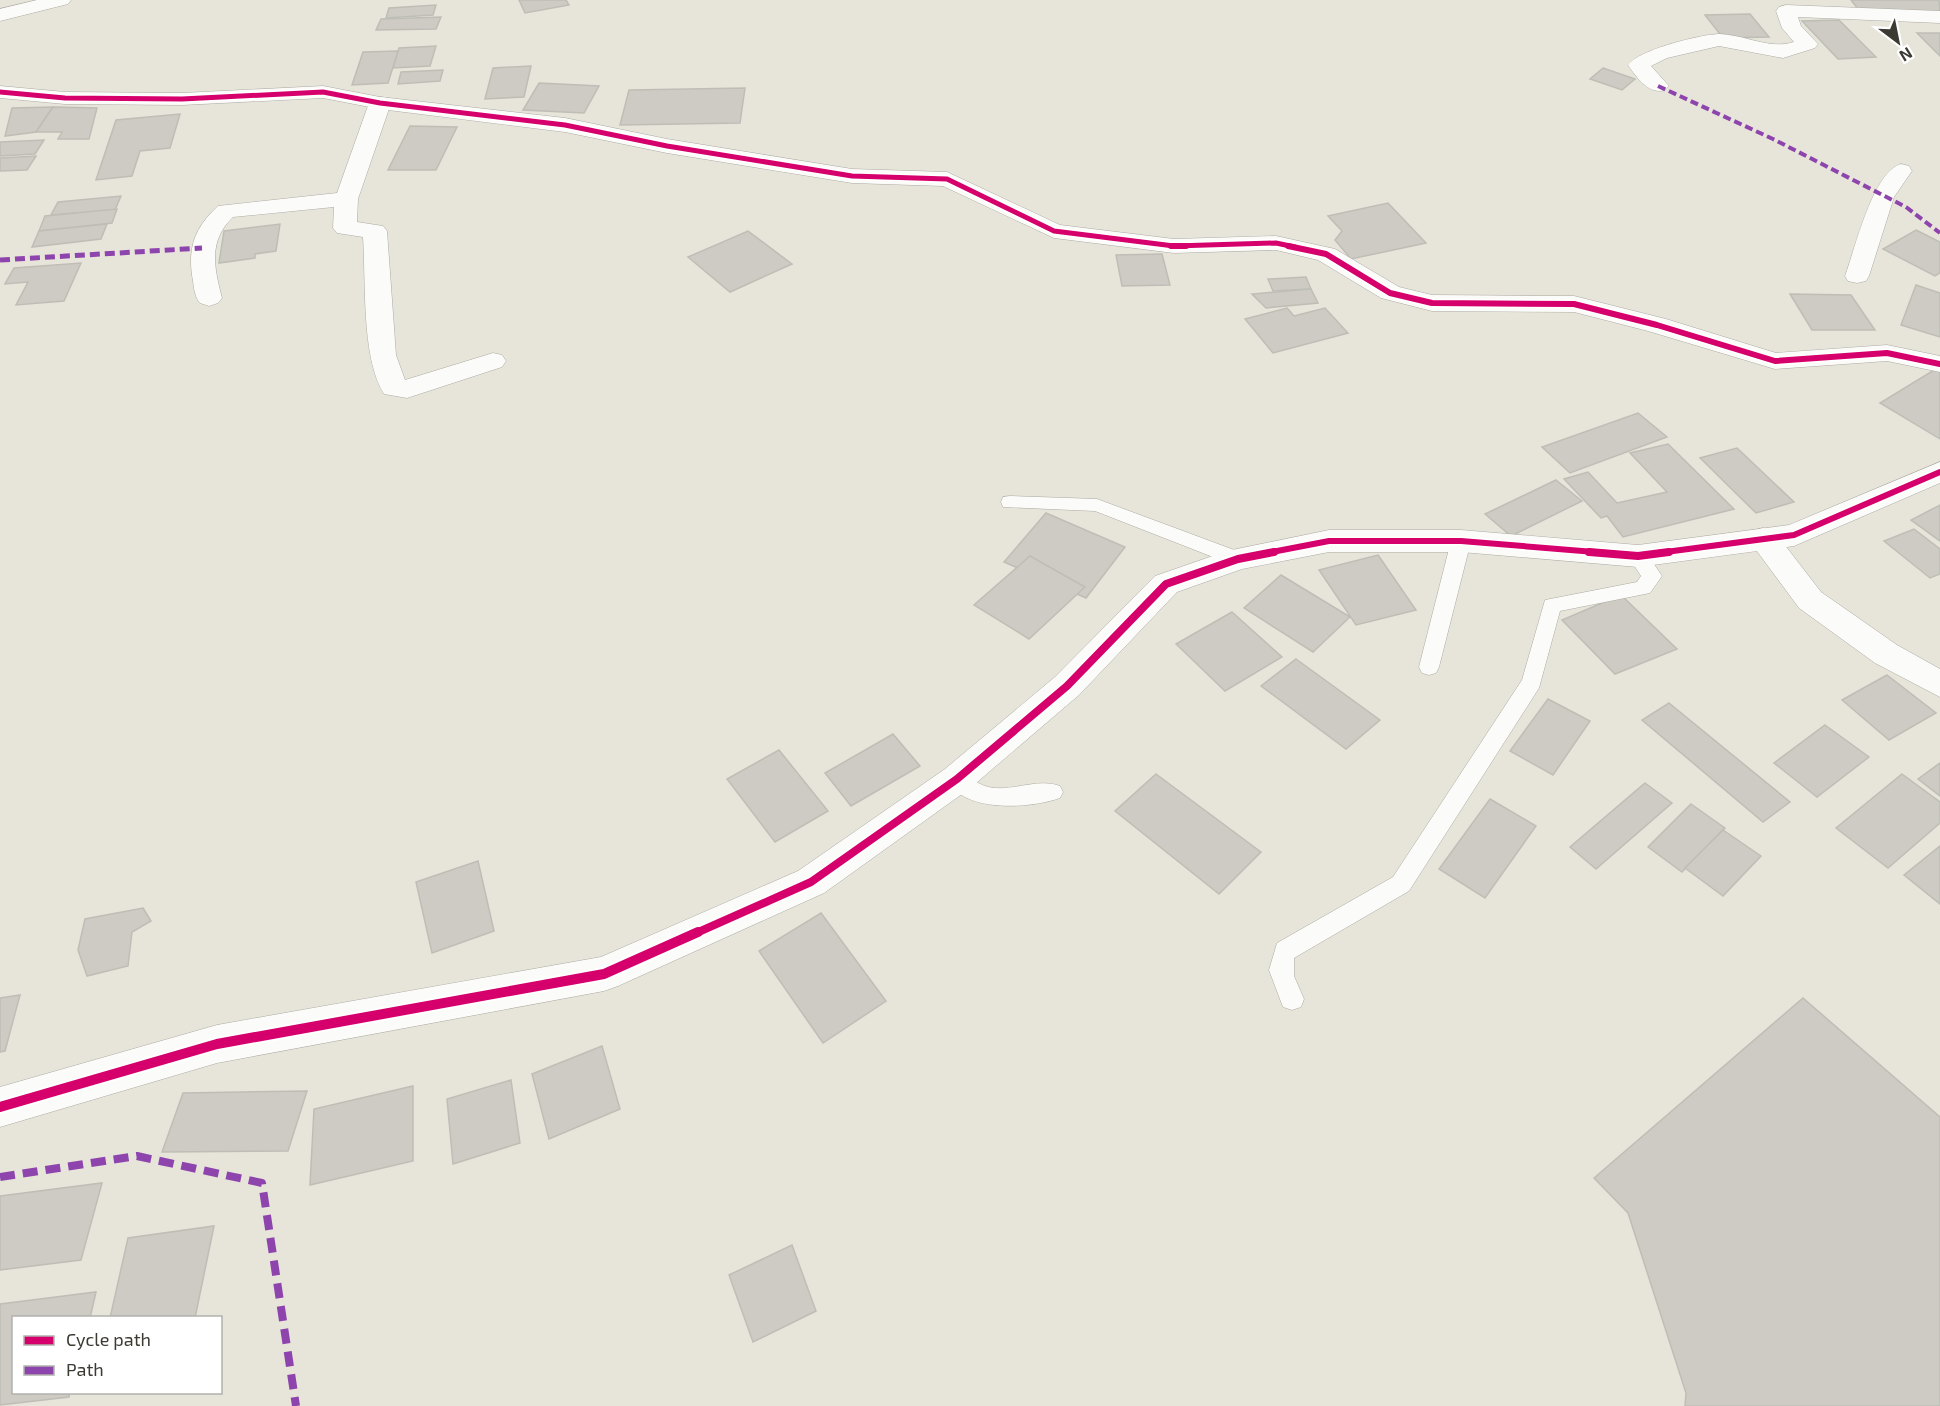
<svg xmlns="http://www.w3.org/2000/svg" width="1940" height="1406" viewBox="0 0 1940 1406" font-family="'Exo 2',sans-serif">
  <rect width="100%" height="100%" fill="#e7e4da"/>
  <g fill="#cdcbc3" stroke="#bfbeb6" stroke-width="1.5">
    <polygon points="519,0 566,0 569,5 525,13"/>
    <polygon points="1851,0 1939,0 1940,12 1858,9"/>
    <polygon points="436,5 433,15 386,18 389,8"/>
    <polygon points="1750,14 1769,37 1723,38 1705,15"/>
    <polygon points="441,17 436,29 376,30 381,19"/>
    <polygon points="1839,20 1876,57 1838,59 1802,21"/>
    <polygon points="1917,33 1940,33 1940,56"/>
    <polygon points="436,46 430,66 393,68 399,48"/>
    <polygon points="398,51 388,83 352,85 363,52"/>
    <polygon points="531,66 524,97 485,99 493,68"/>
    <polygon points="1603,68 1635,79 1622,90 1590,79"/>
    <polygon points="443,70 440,81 398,84 401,72"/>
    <polygon points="539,83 599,86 584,113 523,110"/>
    <polygon points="745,88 740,123 620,125 629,90"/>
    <polygon points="53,107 36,132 5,136 12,108"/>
    <polygon points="53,107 97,108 89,139 58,139 62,132 36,132"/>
    <polygon points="180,114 170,148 140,151 132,176 96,180 116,120"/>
    <polygon points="410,126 457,127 436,170 388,170"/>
    <polygon points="44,140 35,154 0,156 0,142"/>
    <polygon points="36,156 27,170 0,171 0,158"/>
    <polygon points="121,196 115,210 51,215 58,202"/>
    <polygon points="1388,203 1426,243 1351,259 1335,240 1342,231 1328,216"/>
    <polygon points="117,209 112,223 39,231 45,216"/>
    <polygon points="107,224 101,239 32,247 39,231"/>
    <polygon points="280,224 276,251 255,254 255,258 219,263 224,231"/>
    <polygon points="1916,230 1940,242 1940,273 1935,276 1883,249"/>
    <polygon points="748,231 792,264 730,292 688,257"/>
    <polygon points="1162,254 1170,285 1122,286 1116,255"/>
    <polygon points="81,263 64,301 16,305 28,282 5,284 14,268"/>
    <polygon points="1306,277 1311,289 1273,291 1268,279"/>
    <polygon points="1916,285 1940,293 1940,337 1901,325"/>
    <polygon points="1311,289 1318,303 1266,308 1252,294"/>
    <polygon points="1790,294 1851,295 1875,330 1812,330"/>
    <polygon points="1287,308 1294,316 1325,308 1348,333 1273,353 1245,319"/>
    <polygon points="1939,367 1940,367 1940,439 1880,403"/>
    <polygon points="1638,413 1667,437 1570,473 1542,447"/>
    <polygon points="1668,444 1734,509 1623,537 1607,516 1601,518 1564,479 1588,472 1617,503 1667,492 1630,453"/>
    <polygon points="1737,448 1794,502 1756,513 1700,458"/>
    <polygon points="1556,480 1582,501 1511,536 1485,514"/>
    <polygon points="1940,505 1940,541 1911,520"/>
    <polygon points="1046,513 1125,547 1086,598 1004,562"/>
    <polygon points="1914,529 1940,549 1940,574 1930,578 1884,541"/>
    <polygon points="1378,555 1416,610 1356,625 1319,570"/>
    <polygon points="1030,556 1085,587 1029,639 974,605"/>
    <polygon points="1281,575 1350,617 1313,652 1244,608"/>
    <polygon points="1621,595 1677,649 1615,674 1562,620"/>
    <polygon points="1232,612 1282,657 1225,691 1176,644"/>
    <polygon points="1296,659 1380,720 1346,749 1261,686"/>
    <polygon points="1887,675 1936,713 1889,740 1842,700"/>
    <polygon points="1548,699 1590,721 1553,775 1510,751"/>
    <polygon points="1669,703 1790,802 1763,822 1642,720"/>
    <polygon points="1825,725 1869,757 1817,797 1774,763"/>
    <polygon points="893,734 920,766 851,806 825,773"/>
    <polygon points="779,750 828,811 775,842 727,779"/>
    <polygon points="1940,763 1940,796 1918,779"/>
    <polygon points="1156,774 1261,852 1219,894 1115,811"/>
    <polygon points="1902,774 1940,802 1940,823 1888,868 1836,828"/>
    <polygon points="1645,783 1672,803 1596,869 1570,847"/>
    <polygon points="1490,799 1536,826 1485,898 1439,869"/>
    <polygon points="1691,804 1725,828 1682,872 1648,847"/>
    <polygon points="1723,830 1761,856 1723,896 1685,868"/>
    <polygon points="1940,846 1940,904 1904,875"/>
    <polygon points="478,861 494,931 432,953 416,882"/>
    <polygon points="143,908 151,921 132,932 128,966 87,976 78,950 85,919"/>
    <polygon points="821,913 886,1001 823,1043 759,951"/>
    <polygon points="20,995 5,1051 0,1052 0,998"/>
    <polygon points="1803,998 1940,1117 1940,1406 1685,1406 1686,1393 1628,1213 1594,1178"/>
    <polygon points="602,1046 620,1109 549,1139 532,1074"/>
    <polygon points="511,1080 520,1143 453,1164 447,1099"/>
    <polygon points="413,1086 413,1161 310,1185 314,1109"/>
    <polygon points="307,1091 288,1151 162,1152 183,1093"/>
    <polygon points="102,1183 81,1260 0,1270 0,1196"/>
    <polygon points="214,1226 195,1318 110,1318 128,1238"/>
    <polygon points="792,1245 816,1311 753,1342 729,1275"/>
    <polygon points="96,1292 90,1318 14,1318 14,1392 70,1392 69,1397 0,1405 0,1304"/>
  </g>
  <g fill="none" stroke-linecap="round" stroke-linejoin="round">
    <g stroke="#acaaa2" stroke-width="1">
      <g id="lane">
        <polygon points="1010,496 1097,499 1245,554 1248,559 1245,564 1231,564 1095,511 1003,507 1001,502 1003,497"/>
        <polygon points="1461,534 1468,536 1471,541 1439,667 1436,673 1429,675 1422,673 1419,667 1451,541 1454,536"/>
        <polygon points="1638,549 1645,551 1662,576 1650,593 1560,611 1539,688 1409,891 1294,958 1294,976 1304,999 1301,1007 1292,1010 1283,1007 1269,970 1277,943 1393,877 1522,680 1545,600 1637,582 1641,576 1628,556 1631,551"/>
        <path d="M957,770C968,774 975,783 985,786C1009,794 1036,777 1060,786L1063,792L1060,798C1029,809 963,813 946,779L949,773Z"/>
      </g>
    </g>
    <g stroke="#acaaa2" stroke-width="1">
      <g id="street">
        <polygon points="37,0 71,0 68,4 0,21 0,9"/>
        <path d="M1786,5L1940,11V23L1798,17L1801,26L1818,44L1815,48L1783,58L1719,46L1667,58L1651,66L1669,86L1665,90C1649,95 1637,78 1628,65C1638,50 1702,34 1720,34C1745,35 1770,50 1794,42L1782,28L1776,11L1779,7Z"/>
        <path d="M380,97L388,98L391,103L358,199L357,222L383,226L387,231L396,355L405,380L493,353L502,355L506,361L502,367L407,398L384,394C361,358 366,280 363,237L337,233L333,228L334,207L233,217C208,241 214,267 222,298L218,303L209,306L200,303C195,297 194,289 193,281C187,249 194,228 218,206L337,193L369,103L372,98Z"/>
        <path d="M1901,164L1909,166L1912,171L1894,197L1869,276L1866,281L1857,283L1848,281L1845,276C1855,249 1873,171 1901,164Z"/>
        <polygon points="1763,528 1774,531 1821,592 1897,645 1940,669 1940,697 1875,663 1799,608 1748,539 1752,531"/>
      </g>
    </g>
    <g stroke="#acaaa2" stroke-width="1">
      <g id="secondary">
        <polygon points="0,86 65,92 182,93 323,86 380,97 565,118 667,139 852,169 947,172 1060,225 1174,239 1276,236 1335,249 1399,287 1432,295 1574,296 1666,319 1776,353 1887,345 1940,356 1940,372 1887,361 1775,369 1648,331 1574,312 1432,311 1381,298 1318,260 1276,250 1174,253 1054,238 943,186 852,183 667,153 565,132 380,109 323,98 182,105 65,104 0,98"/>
        <polygon points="1940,462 1940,483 1794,546 1638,567 1461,552 1329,552 1242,569 1177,592 1079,695 969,789 824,893 618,986 604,991 217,1063 0,1127 0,1087 217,1025 601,957 798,871 945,769 1055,677 1155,576 1227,551 1329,530 1461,530 1638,545 1789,525"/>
      </g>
    </g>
    <use href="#lane" fill="#fbfbf9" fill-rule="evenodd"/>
    <use href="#street" fill="#fbfbf9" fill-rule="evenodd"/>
    <use href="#secondary" fill="#fbfbf9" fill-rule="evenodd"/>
    <polyline stroke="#8e44ad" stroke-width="4" stroke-dasharray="8 4" stroke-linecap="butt" points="1658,86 1773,139 1906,207 1940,233"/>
    <polyline stroke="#8e44ad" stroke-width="5" stroke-dasharray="10 5" stroke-linecap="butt" points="0,260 202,248"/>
    <polyline stroke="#8e44ad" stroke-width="8" stroke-dasharray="15 8" stroke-linecap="butt" points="0,1177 137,1156 262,1183 296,1406"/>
    <g stroke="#fff" stroke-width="8">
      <polyline id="cycleway-far3" points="0,92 65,98 182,99 323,92 380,103 565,125 667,146 852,176 947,179 1054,231 1174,246 1276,243 1295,247"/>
    </g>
    <g stroke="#fff" stroke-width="9">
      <g id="cycleway-far2">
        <polyline points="1171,246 1186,246"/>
        <polyline points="1288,246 1326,254 1390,293 1432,303 1574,304 1657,325 1775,361 1887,353 1940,364"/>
        <polyline points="1267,553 1329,541 1461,541 1607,553"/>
        <polyline points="1658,553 1794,535 1940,472"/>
      </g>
    </g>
    <g stroke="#fff" stroke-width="11">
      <g id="cycleway-far1">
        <polyline points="1589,552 1638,556 1669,552"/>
        <polyline points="694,934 811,882 957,779 1067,686 1166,584 1238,559 1274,552"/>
      </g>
    </g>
    <g stroke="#fff" stroke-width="14">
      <polyline id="cycleway" points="0,1107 217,1044 604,974 698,932"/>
    </g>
    <use href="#cycleway-far3" stroke="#d6006c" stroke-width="5"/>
    <use href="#cycleway-far2" stroke="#d6006c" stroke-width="6"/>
    <use href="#cycleway-far1" stroke="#d6006c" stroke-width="8"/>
    <use href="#cycleway" stroke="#d6006c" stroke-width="10"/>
  </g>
  <rect x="12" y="1316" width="210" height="78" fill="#ffffff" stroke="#b1b1ad" stroke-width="1.5"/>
  <rect x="24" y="1336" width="30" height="9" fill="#d6006c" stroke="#b1b1ad" stroke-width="1.5"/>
  <text x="66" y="1346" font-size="18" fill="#3c3b33">Cycle path</text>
  <rect x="24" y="1366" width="30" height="9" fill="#8e44ad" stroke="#b1b1ad" stroke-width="1.5"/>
  <text x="66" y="1376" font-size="18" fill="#3c3b33">Path</text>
  <g transform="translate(1898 42) rotate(148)" stroke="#ffffff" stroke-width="4.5" paint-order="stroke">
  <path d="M0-4.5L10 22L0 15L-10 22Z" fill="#3c3b33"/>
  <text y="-9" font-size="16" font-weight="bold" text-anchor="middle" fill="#3c3b33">N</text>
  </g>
</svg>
